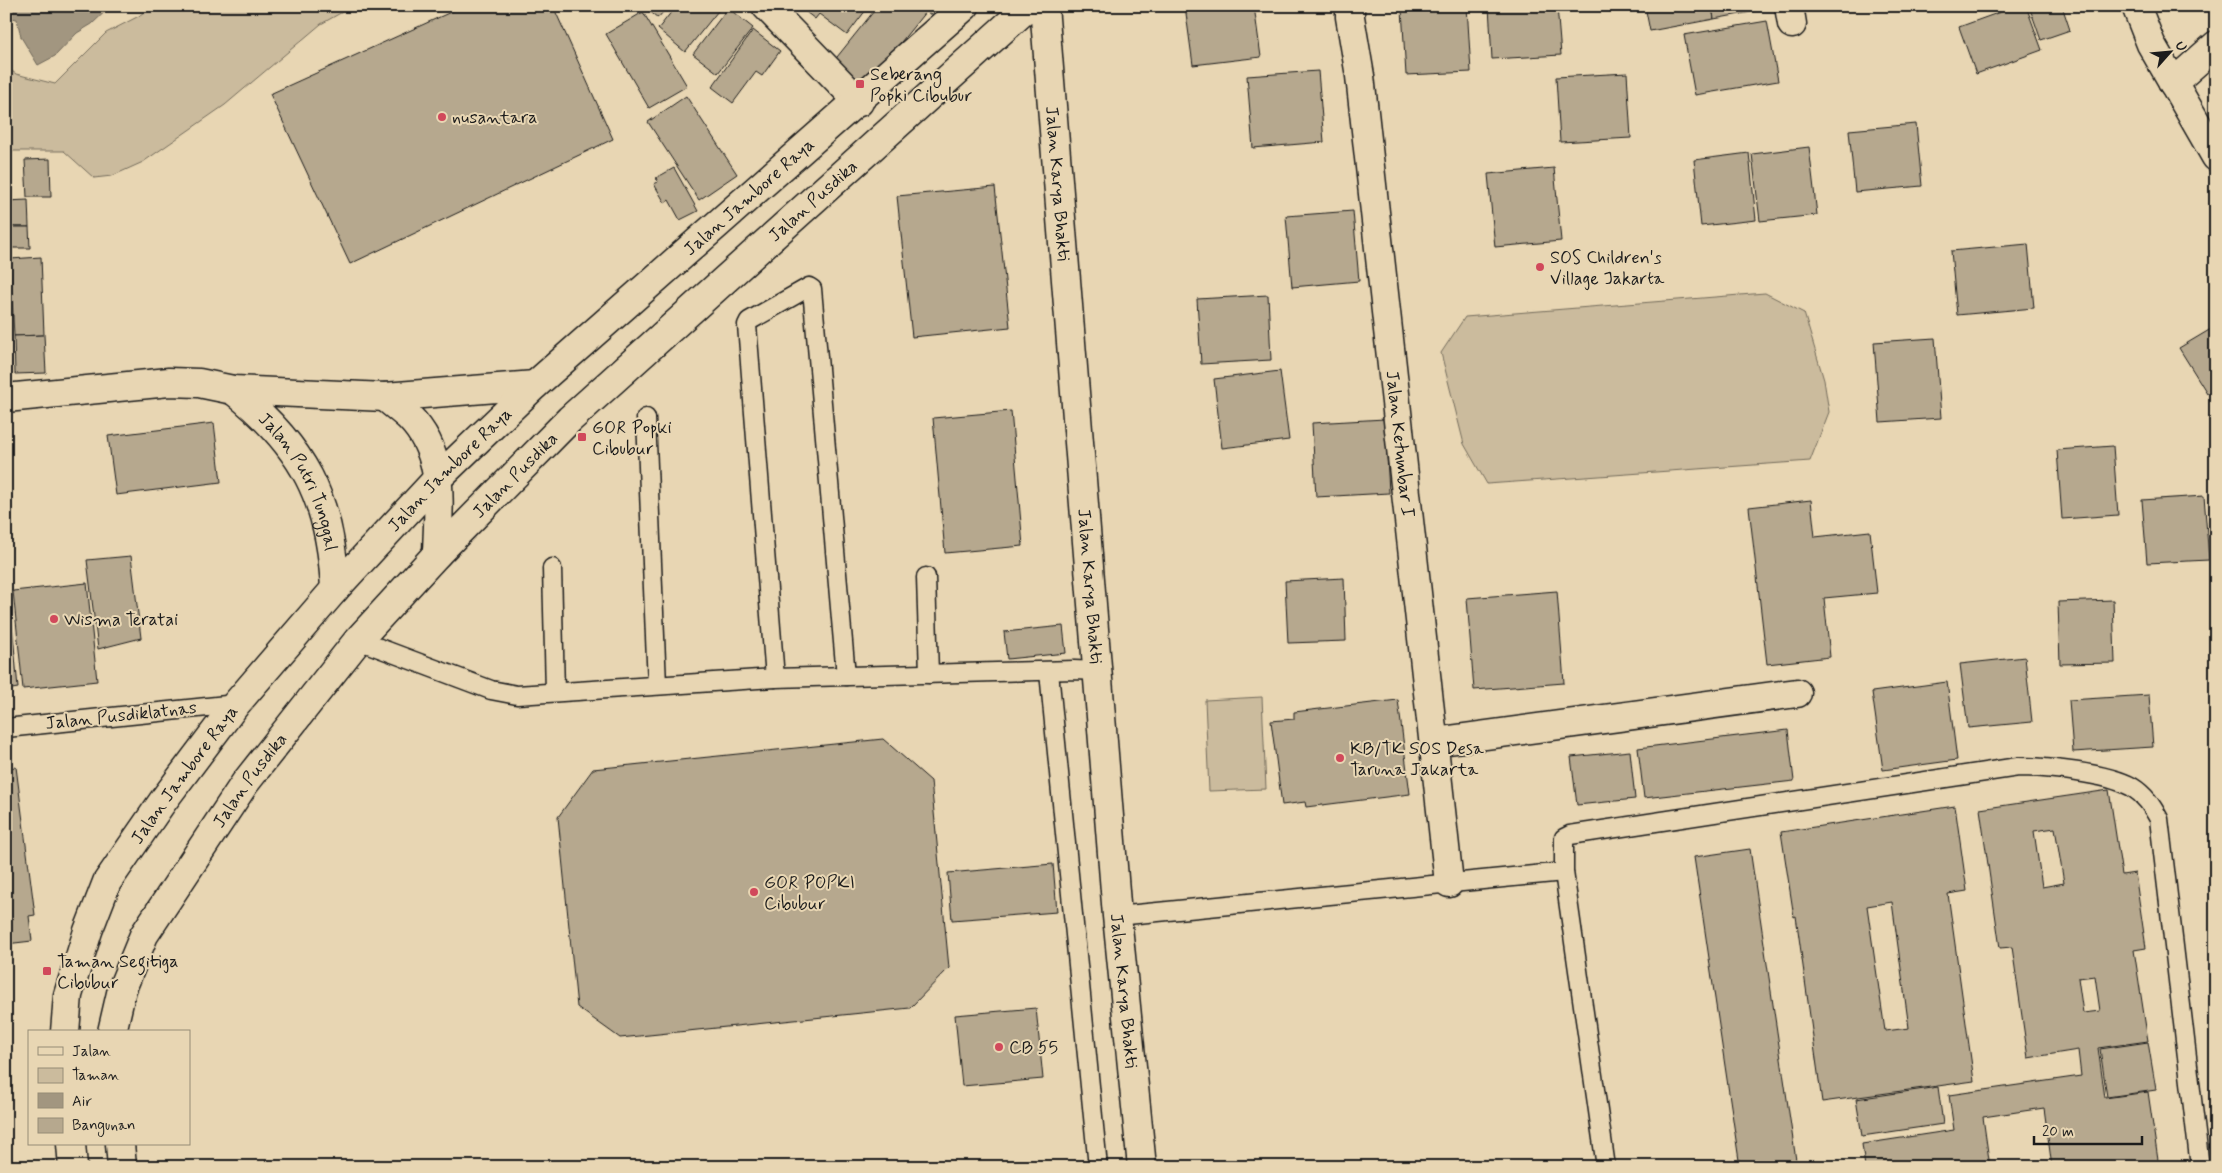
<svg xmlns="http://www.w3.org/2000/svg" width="2222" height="1173" viewBox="0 0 2222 1173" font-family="Mynerve,sans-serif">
  <rect width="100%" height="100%" fill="#e8d6b3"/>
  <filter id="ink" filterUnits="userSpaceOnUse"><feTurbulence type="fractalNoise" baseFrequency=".02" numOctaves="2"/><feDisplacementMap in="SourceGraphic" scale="10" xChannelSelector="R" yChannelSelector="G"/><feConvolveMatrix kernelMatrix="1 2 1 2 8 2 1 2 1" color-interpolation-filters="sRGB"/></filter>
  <g filter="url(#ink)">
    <g fill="#cbbb9d" stroke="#746c5c">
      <polygon points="151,6 353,6 321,24 225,105 143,162 112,176 94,178 64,151 6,151 6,67 16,74 55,84 106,33 139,16"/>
      <polygon points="1765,293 1804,313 1824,380 1829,412 1810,461 1487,484 1464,444 1441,353 1465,317"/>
      <polygon points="1262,697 1266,789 1209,791 1205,700"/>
    </g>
    <polygon fill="#a29680" stroke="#6c6558" points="6,6 111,6 92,24 77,33 55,56 38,65 21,37 17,19 6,17"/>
    <g fill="#b6a88e" stroke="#1c1c1c" fill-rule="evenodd">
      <polygon points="464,6 553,6 613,139 350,264 270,94"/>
      <polygon points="651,6 668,6 658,18 648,10"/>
      <polygon points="676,6 722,6 685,52 658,29"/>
      <polygon points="798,6 869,6 847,35 819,14 815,19"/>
      <polygon points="878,6 944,6 939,22 926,11 865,87 833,62"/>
      <polygon points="1185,6 1254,6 1261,57 1193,65"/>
      <polygon points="1467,6 1471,72 1406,75 1402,9"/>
      <polygon points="1489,6 1557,6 1561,55 1492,59"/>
      <polygon points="1645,6 1712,6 1714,19 1650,31"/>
      <polygon points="1712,6 1772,6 1772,8 1714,19"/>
      <polygon points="2017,6 2026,6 2042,50 1976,74 1959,27"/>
      <polygon points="2029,6 2062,6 2070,30 2041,40"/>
      <polygon points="728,8 753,28 718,73 693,54"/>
      <polygon points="643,12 687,86 649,108 606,34"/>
      <polygon points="1767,21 1778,81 1695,95 1684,35"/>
      <polygon points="753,30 780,51 762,76 756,72 733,103 712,87"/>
      <polygon points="1318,71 1324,142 1253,148 1247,76"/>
      <polygon points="1627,73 1631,138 1560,142 1556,77"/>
      <polygon points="686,96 737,174 699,200 648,122"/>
      <polygon points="1916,124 1922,186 1855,192 1849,130"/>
      <polygon points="1809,147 1817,215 1760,221 1752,154"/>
      <polygon points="1749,153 1756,220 1701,226 1694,160"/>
      <polygon points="50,159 51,197 27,197 25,160"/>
      <polygon points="674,168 698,211 680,220 669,200 665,203 654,184 658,182 656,178"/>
      <polygon points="1554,168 1561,241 1495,247 1488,174"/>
      <polygon points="995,187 1010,327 912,337 897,196"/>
      <polygon points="28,200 29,227 6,227 6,201"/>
      <polygon points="1353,211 1359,281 1292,287 1286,216"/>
      <polygon points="6,227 29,227 30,248 6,248"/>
      <polygon points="2028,244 2034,308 1957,315 1951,251"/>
      <polygon points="41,257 44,335 14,336 10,259"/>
      <polygon points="1268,295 1271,360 1201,364 1197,299"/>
      <polygon points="2216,326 2216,388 2207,393 2179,348"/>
      <polygon points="44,335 46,373 15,374 14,336"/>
      <polygon points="1935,338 1941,418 1880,422 1874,342"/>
      <polygon points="1280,371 1289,440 1222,448 1214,379"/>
      <polygon points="1011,411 1023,546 945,553 933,418"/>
      <polygon points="1385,419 1389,493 1316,497 1312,423"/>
      <polygon points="214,423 221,482 116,495 108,436"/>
      <polygon points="2113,446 2118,515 2062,519 2057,450"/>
      <polygon points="2204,496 2209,560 2147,563 2142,500"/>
      <polygon points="1811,500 1815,537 1870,531 1877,593 1824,598 1830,657 1767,664 1749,507"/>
      <polygon points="131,556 141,638 98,649 87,560"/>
      <polygon points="1344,578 1346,641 1288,643 1285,581"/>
      <polygon points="87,583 97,681 23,689 13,591"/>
      <polygon points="1557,591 1564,683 1474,690 1467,598"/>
      <polygon points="6,592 9,592 18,688 6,690"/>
      <polygon points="2113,600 2115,663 2060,664 2058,602"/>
      <polygon points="1063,626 1066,653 1007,659 1004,632"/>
      <polygon points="2025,657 2032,722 1968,728 1960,664"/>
      <polygon points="1947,682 1957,760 1883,770 1872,692"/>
      <polygon points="2149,695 2153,747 2073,752 2069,700"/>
      <polygon points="1398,700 1410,794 1306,807 1305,802 1282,805 1271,721 1294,719 1294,712"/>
      <polygon points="1788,730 1794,781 1644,798 1638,748"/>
      <polygon points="883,739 931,781 949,968 910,1008 620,1038 577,1007 558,817 593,769"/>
      <polygon points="1630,751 1635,799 1577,805 1571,757"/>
      <polygon points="16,767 35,915 29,916 32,941 6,944 6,768"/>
      <path d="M2109,790L2122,875L2135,873L2146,948L2134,950L2148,1041L2098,1048L2105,1098L2148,1092L2159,1167H2052L2044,1108L1983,1117L1990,1167H1865L1862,1144L1954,1130L1949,1095L2081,1076L2078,1050L2028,1058L2012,947L2000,948L1980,809ZM2055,828L2064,883L2042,887L2034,831ZM2095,976L2100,1011L2083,1013L2078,978Z"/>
      <path d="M1955,806L1967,891L1948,894L1974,1081L1822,1102L1796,916L1794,917L1781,832ZM1892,902L1909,1028L1885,1031L1867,906Z"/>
      <polygon points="1750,849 1797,1167 1740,1167 1694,857"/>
      <polygon points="1053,864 1057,912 952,920 948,873"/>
      <polygon points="1036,1008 1043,1079 962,1086 955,1015"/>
      <polygon points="2148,1042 2156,1090 2107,1097 2100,1049"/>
      <polygon points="1938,1087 1943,1124 1862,1136 1856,1099"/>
    </g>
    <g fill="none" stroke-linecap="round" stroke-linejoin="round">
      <g stroke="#1c1c1c" stroke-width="21">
        <g id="lane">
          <polyline points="646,418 657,685"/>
          <polyline points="552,568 555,692"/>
          <polyline points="926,577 929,674"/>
          <polyline points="358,640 491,690 517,695 775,678 1074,670 1099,671"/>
          <polyline points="1049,672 1098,1167"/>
          <polyline points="775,678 747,325 749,321 809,287 812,289 846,676"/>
          <polyline points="6,728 236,704"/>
          <polyline points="1117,916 1564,872"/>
          <path d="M1606,1167L1564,872V838L1570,835L2018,767C2046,767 2107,773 2132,787C2145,795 2152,806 2159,819L2200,1167"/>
        </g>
      </g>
      <g stroke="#1c1c1c" stroke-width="31">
        <g id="street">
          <polyline points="766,6 859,102"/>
          <path id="s1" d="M1350,6V17L1360,76L1449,883"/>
          <polyline points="1789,6 1792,24"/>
          <polyline points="2136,6 2151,44 2216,157"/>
          <polyline points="2173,83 2216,45"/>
          <polyline points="1434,742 1797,693"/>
        </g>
      </g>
      <g stroke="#1c1c1c" stroke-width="31">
        <g id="secondary">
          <path id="s2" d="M1044,6L1117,916L1142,1167"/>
          <path id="s3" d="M233,390C303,446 331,499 335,589"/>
          <path d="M385,397C392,403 401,410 409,417C447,455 438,505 437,554"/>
          <polyline points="6,398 169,382 199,383 233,390 385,397 535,385"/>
          <path id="s4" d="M65,1032L68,995L88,931L107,882L163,801L236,704L335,589L439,477L535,385L965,6"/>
          <path id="s5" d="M112,1032L122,989L144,935L245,783L358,640L437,554L570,419L1029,6"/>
          <polyline points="71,1144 73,1167"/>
          <polyline points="120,1144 122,1167"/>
        </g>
      </g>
      <use href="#lane" stroke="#e8d6b3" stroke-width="18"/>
      <use href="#street" stroke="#e8d6b3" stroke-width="28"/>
      <use href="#secondary" stroke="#e8d6b3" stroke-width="28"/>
    </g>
  </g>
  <g fill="#d1495b" stroke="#e8d6b3" stroke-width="2">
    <rect x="855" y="79" width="10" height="10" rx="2.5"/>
    <circle cx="442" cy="117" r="5"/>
    <circle cx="1540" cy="267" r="5"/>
    <rect x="577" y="432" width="10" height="10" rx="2.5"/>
    <circle cx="54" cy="619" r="5"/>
    <circle cx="1340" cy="758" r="5"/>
    <circle cx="754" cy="892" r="5"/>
    <rect x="42" y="966" width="10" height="10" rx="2.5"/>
    <circle cx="999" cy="1047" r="5"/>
  </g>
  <g text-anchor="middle" stroke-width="4" stroke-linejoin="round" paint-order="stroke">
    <g font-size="18" fill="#1c1c1c" stroke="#e8d6b3" text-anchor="start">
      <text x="870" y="80">Seberang<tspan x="870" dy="21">Popki Cibubur</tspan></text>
      <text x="452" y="123">nusantara</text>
      <text x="1550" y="263">SOS Children's<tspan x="1550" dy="21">Village Jakarta</tspan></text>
      <text x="592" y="433">GOR Popki<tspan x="592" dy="21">Cibubur</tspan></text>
      <text x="64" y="625">Wisma Teratai</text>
      <text x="1350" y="754">KB/TK SOS Desa<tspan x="1350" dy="21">Taruna Jakarta</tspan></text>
      <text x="764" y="888">GOR POPKI<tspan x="764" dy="21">Cibubur</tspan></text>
      <text x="57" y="967">Taman Segitiga<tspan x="57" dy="21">Cibubur</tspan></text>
      <text x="1009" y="1053">CB 55</text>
    </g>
    <g font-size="18" fill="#1c1c1c" stroke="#e8d6b3">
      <text dy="6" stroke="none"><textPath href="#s2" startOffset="178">Jalan Karya Bhakti</textPath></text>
      <text dy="6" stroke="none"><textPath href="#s4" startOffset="1099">Jalan Jambore Raya</textPath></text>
      <text dy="6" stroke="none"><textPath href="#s5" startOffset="1100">Jalan Pusdika</textPath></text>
      <text dy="6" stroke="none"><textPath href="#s1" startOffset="441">Jalan Ketumbar I</textPath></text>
      <text dy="6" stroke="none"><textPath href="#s4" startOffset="694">Jalan Jambore Raya</textPath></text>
      <text dy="6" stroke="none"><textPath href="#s5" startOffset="695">Jalan Pusdika</textPath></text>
      <text dy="6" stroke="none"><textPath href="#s3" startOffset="116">Jalan Putri Tunggal</textPath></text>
      <text dy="6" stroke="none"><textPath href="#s2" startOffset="582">Jalan Karya Bhakti</textPath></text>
      <text transform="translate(121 715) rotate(-6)" y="6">Jalan Pusdiklatnas</text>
      <text dy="6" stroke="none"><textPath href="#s4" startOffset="289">Jalan Jambore Raya</textPath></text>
      <text dy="6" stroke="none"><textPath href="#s5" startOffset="290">Jalan Pusdika</textPath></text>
      <text dy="6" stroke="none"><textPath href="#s2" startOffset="988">Jalan Karya Bhakti</textPath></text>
    </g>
  </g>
  <rect width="2222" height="1173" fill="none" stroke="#e8d6b3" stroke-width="25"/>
  <rect x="12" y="12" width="2197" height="1148" fill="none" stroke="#1c1c1c" stroke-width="2" filter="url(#ink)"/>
  <rect x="28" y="1030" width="162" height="115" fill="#e8d6b3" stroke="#968c77"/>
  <rect x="38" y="1047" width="25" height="8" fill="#e8d6b3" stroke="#968c77"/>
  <text x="72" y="1056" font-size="15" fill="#1c1c1c">Jalan</text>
  <rect x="38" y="1068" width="25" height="15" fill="#cbbb9d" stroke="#968c77"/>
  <text x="72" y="1080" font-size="15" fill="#1c1c1c">Taman</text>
  <rect x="38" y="1093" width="25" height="15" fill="#a29680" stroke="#968c77"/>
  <text x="72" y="1106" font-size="15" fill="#1c1c1c">Air</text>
  <rect x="38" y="1118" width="25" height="15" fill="#b6a88e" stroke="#968c77"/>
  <text x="72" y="1130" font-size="15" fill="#1c1c1c">Bangunan</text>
  <g transform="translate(2170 52) rotate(63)" stroke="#e8d6b3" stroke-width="4" paint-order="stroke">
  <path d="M0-4L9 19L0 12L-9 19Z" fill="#1c1c1c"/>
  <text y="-8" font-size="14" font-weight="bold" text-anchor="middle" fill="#1c1c1c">U</text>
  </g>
  <path d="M2034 1136v8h108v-8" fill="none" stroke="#1c1c1c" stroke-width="2.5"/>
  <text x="2042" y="1136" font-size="15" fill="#1c1c1c" stroke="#e8d6b3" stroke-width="4" paint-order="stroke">20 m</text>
</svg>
